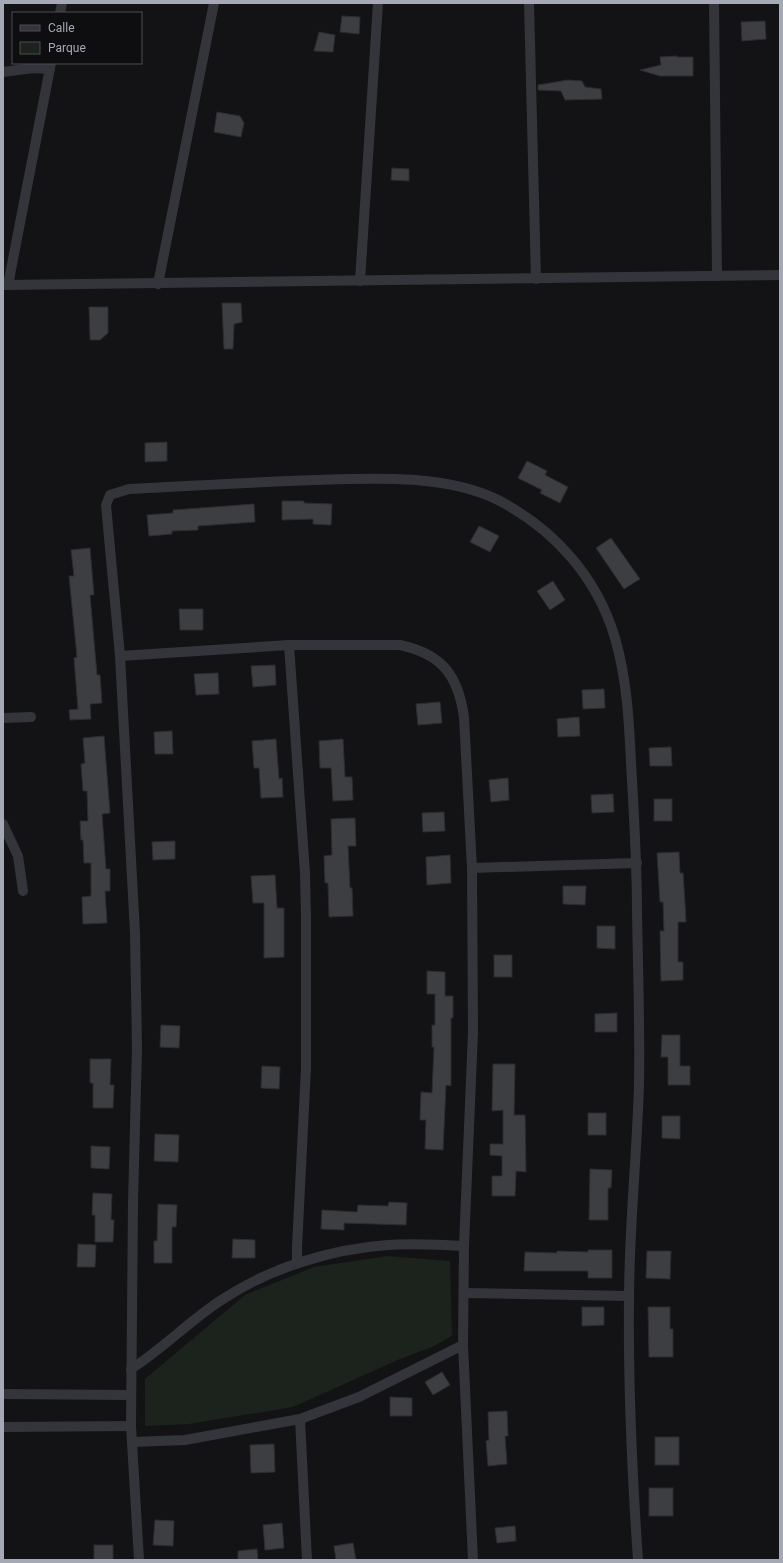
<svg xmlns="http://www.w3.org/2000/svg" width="783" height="1563" viewBox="0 0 783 1563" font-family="Roboto,sans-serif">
  <rect width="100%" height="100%" fill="#131315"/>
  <polygon fill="#1b231c" points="388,1256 450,1261 452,1336 432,1347 400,1359 293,1407 189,1424 145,1426 145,1379 245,1295 314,1267"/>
  <g fill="#3d3e42" stroke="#2d2d31">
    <polygon points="342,16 360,17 359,34 340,32"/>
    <polygon points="765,21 766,39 742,41 741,22"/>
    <polygon points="319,32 335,35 333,52 314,51"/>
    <polygon points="677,56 677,57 693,57 693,76 660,76 640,70 661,65 660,57"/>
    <polygon points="568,80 582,81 585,87 601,89 602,99 565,100 561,91 538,90 538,85"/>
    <polygon points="217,112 240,116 244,123 241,137 214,132"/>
    <polygon points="392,168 409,169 409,181 391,180"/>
    <polygon points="222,303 241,303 242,322 234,324 233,349 224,349"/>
    <polygon points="89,307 108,307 108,333 100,340 90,340"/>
    <polygon points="167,442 167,461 145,462 145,443"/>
    <polygon points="527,461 547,471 545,475 568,487 560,503 540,493 542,490 518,478"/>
    <polygon points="282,501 304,501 304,503 332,504 331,525 313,524 313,519 282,520"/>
    <polygon points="254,504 255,522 198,526 198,530 172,531 172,534 149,536 147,515 173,513 173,510"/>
    <polygon points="479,526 499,536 490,552 470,542"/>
    <polygon points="611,538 640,579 624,589 596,548"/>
    <polygon points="90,548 94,595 90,595 97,675 100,675 102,703 90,704 91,719 70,720 69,710 78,709 74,658 77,657 69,576 74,576 71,550"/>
    <polygon points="553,581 565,600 550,610 537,591"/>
    <polygon points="179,609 203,609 203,630 180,630"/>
    <polygon points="275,665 276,685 253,687 251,666"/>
    <polygon points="218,673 219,694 196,695 194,674"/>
    <polygon points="604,689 605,708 583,709 582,690"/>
    <polygon points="440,702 442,723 418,725 416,704"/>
    <polygon points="579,717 580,736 558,737 557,719"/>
    <polygon points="172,731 173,754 155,754 154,732"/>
    <polygon points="104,736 110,813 102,814 106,869 110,869 110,891 105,891 107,923 83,924 82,897 91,896 91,863 84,863 83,840 81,840 80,821 88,821 87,791 83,791 81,764 85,763 83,738"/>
    <polygon points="276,739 279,779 282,778 283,797 261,798 259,768 254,768 252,741"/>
    <polygon points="343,739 345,777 352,777 353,800 333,801 331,768 320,768 319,741"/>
    <polygon points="671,747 672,766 650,766 649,748"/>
    <polygon points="508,778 509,800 491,802 489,780"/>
    <polygon points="613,794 614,812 592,813 591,795"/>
    <rect x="654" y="799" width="18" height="22"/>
    <polygon points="444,812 445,831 423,832 422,813"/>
    <polygon points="355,818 356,846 348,846 350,888 352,888 353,916 329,917 328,883 325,883 324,856 332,855 331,819"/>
    <polygon points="175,841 175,859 153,860 152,842"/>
    <polygon points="679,852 680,873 683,873 685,903 686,922 678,922 678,962 683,962 683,980 661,981 660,931 664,931 663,902 660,902 657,853"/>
    <polygon points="450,855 451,883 427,885 426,857"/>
    <polygon points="275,875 277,908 284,908 284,957 264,958 264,903 253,903 251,876"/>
    <polygon points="563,886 586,886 585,905 563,904"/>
    <polygon points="597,926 615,926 615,949 597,948"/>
    <rect x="494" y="955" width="18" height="22"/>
    <polygon points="427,971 445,972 445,996 453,996 453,1018 451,1018 451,1086 446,1085 443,1150 425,1149 426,1120 420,1120 421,1092 432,1093 434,1047 432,1047 432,1025 435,1025 435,994 427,994"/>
    <polygon points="617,1013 617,1032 595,1032 595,1014"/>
    <polygon points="161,1025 180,1026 179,1048 160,1047"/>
    <polygon points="662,1035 680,1035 680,1066 690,1066 690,1085 668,1085 668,1057 661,1057"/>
    <polygon points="90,1059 111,1059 110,1085 114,1085 113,1108 93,1108 93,1083 90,1083"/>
    <polygon points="493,1064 515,1064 514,1115 525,1115 526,1172 516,1171 515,1196 492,1196 492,1176 502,1176 502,1156 490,1155 490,1144 503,1144 503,1110 492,1111"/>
    <polygon points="262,1066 280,1067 279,1089 261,1088"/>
    <rect x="588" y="1113" width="18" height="22"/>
    <polygon points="662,1116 680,1116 680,1139 662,1138"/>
    <polygon points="155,1134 179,1135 178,1162 154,1161"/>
    <polygon points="91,1146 110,1147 109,1169 91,1168"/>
    <polygon points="590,1169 612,1170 611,1188 608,1188 608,1220 589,1220"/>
    <polygon points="93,1193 112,1194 111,1220 114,1220 113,1242 95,1242 95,1215 92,1215"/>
    <polygon points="389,1202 407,1203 406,1225 344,1223 344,1230 321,1229 322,1210 357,1212 358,1205 388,1206"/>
    <polygon points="158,1204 177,1205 176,1227 172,1227 172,1263 154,1263 154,1241 157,1241"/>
    <polygon points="233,1239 255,1240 255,1258 232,1258"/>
    <polygon points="78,1244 96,1245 95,1267 77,1267"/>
    <polygon points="588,1250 612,1250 612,1278 588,1278 588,1271 524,1271 525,1252 557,1253 557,1251 588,1252"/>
    <polygon points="647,1251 671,1251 670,1279 646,1278"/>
    <polygon points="582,1307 604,1307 604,1325 582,1326"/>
    <polygon points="648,1307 670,1307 670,1329 673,1329 673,1357 649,1357"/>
    <polygon points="442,1372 450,1385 433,1395 425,1382"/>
    <polygon points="390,1397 412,1398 412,1416 390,1416"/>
    <polygon points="507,1411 508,1436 505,1436 507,1464 488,1466 486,1441 489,1440 488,1412"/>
    <rect x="655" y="1437" width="24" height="28"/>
    <polygon points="274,1444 275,1472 251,1473 250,1445"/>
    <rect x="649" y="1488" width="24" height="28"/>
    <polygon points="155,1520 174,1521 173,1546 153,1545"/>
    <polygon points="282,1523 284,1548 265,1550 263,1525"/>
    <polygon points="515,1526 516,1541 497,1543 495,1528"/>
    <polygon points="353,1543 356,1560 336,1560 334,1546"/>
    <rect x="94" y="1545" width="19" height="15"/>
    <polygon points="257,1549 258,1560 238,1560 238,1551"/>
  </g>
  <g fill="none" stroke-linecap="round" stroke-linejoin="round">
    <g stroke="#34353a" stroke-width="10">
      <polyline points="529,3 536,279"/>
      <polyline points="714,3 717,276"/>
      <polyline points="60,13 62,3"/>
      <polyline points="3,72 33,68 50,69"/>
      <polyline points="360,281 378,3"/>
      <polyline points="158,284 214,3"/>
      <polyline points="3,285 780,275"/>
      <polyline points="8,285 51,63"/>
      <polyline points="289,645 305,873 306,915 306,1068 297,1247 297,1264"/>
      <path d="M120,656L289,645H400C442,654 458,675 464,717L472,868L473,1032L464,1246L463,1345L473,1560"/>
      <polyline points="3,718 31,717"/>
      <polyline points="3,824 18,856 23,891"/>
      <polyline points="472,868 637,863"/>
      <polyline points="464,1293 628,1296"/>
      <path d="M131,1369C164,1348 190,1320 223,1299C270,1268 331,1249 388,1245C413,1243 439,1245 464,1246"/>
      <polyline points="3,1394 131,1395"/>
      <polyline points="300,1419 307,1560"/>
      <polyline points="3,1427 131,1426"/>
      <polyline points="132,1442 185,1440 300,1419 359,1397 463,1345"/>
      <path d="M139,1560L131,1426L133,1202L137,1048L135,933L120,656L106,505L110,495L129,489C191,486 253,482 315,480C373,478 445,474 498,500C554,529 597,577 615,638C627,679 629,721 631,763C634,813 637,863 637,912C638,969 640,1027 639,1084C637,1156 629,1228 629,1299C628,1387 632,1473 638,1560"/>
    </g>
  </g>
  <rect width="783" height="1563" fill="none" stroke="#a4a9b5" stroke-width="8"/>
  <rect x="12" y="12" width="130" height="52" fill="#0e0e10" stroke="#4a4c52"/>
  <rect x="20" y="25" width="20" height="6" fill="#34353a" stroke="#4a4c52"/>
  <text x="48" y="32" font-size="12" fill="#a4a9b5">Calle</text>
  <rect x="20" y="42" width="20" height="12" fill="#1b231c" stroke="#4a4c52"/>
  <text x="48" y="52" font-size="12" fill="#a4a9b5">Parque</text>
</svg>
